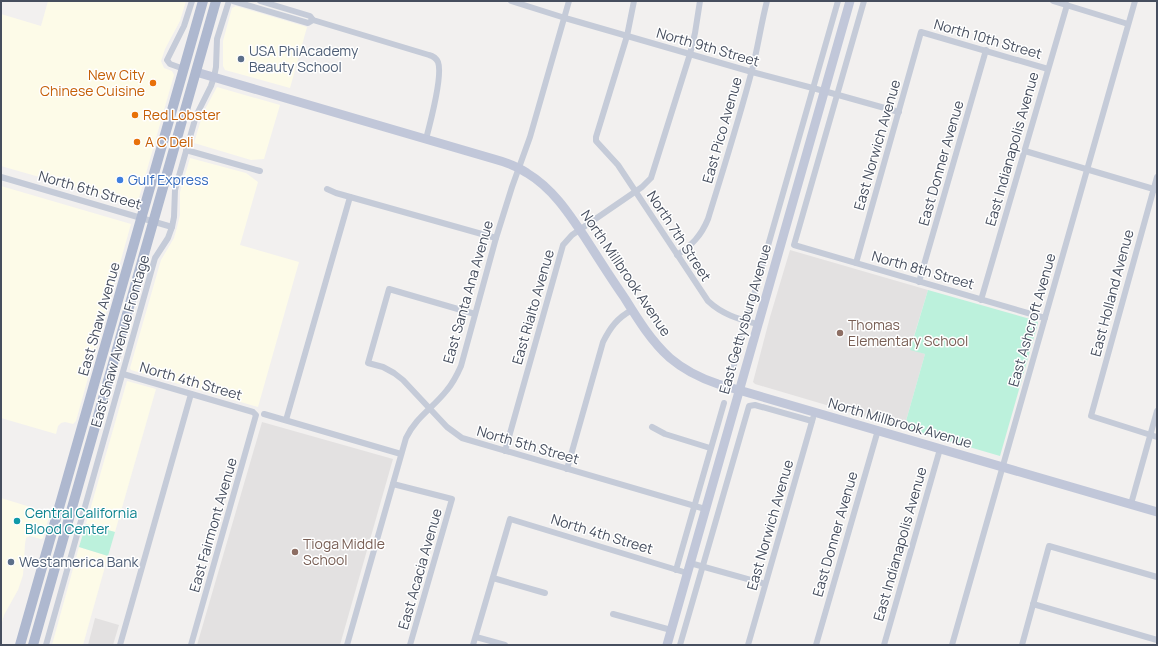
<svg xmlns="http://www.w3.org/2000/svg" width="1158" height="646" viewBox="0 0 1158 646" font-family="Manrope,sans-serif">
  <rect width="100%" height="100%" fill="#f2f0ef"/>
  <g fill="#fdfbe8">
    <polygon points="48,1 186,1 180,21 165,49 161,61 164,68 172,71 174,75 137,205 1,166 1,14 41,26"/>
    <polygon points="236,6 307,27 290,88 225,70 223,66 223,41 232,8"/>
    <polygon points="217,87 280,105 264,159 251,160 194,143 203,113"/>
    <polygon points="190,158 246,173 258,182 240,245 299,262 258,407 131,370 130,368 161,260 174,238 177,227 180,215 180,192"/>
    <polygon points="1,186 131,224 76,421 73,424 65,422 61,423 58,426 56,434 1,418"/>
    <polygon points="127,381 156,389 115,532 86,524"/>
    <polygon points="1,498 50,513 43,538 41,539 30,536 26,538 25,544 23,575 18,590 4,615 1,626"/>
    <polygon points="79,547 108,556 83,645 52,645"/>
  </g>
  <g fill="#e3e1e1">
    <polygon points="790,250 928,290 910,349 925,354 904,428 755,384 753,382 770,317"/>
    <polygon points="262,422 393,459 340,645 197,645"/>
    <polygon points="95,618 119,625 113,645 88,645"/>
  </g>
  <g fill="#bcf1dc">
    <polygon points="928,290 1037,321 1038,323 1000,456 904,428 925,354 910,350"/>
    <polygon points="86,524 115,532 108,556 79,547"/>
  </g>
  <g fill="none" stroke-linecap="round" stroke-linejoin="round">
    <g stroke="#c5cbd8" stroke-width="6">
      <polyline points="233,1 308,23 313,20"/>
      <path d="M260,1L310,16L313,20L429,55C433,56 436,58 438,62C443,75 430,124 426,139"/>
      <polyline points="511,1 565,18 752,72 824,91 899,112"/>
      <path d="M634,1L627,36L596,137V141L618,165L708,301C723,315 739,319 757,324"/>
      <polyline points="864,1 794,245 1045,318"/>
      <polyline points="1053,1 1128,24"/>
      <polyline points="184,69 170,64 167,60 184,26 192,1"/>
      <polyline points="186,150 260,171"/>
      <polyline points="1025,151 1157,190"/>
      <polyline points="1,177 172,227"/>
      <polyline points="1157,177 1091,416 1157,437"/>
      <polyline points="327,189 336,193 496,238"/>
      <path d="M677,255C692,245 701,236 708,219C723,170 739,120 752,70C758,47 761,24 767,1"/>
      <polyline points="856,263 921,32 1048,69"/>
      <polyline points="919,282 986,50"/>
      <polyline points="981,300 1067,5"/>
      <polyline points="475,314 389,289 368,363 383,367 394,373 403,380 447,427 462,438 705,509"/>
      <polyline points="123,374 253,412 256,415 191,645"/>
      <polyline points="731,375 838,1"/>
      <polyline points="264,414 401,454"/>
      <polyline points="286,420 350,197"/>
      <polyline points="652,427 665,434 710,448"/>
      <polyline points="505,451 563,245 572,235 642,187 651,178 690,54 695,33 700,1"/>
      <path d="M567,469L603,342C610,328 617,318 632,310"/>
      <polyline points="393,484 452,499 410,645"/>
      <polyline points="1131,504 1157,411"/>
      <polyline points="690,563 765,584"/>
      <polyline points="676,570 724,403"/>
      <polyline points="493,578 545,593"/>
      <polyline points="1033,604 1157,640"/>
      <polyline points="613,614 671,630"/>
      <polyline points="476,637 505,645"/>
      <polyline points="46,645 155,258 168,238 172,227 174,217 175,190 196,116 211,86 214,77 216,67 217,39 229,1"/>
      <polyline points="120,645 191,394"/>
      <path d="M347,645L406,438C416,417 433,408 447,390C453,383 457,375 461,366L496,238L512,187L530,137L569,1"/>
      <polyline points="473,645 510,519 687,573"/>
      <polyline points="680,645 749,406 755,405 812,421"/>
      <polyline points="748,645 813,418"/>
      <polyline points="816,645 878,430"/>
      <polyline points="884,645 940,449"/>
      <polyline points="952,645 1135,1"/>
      <polyline points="1022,645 1049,546 1157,577"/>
    </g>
    <g stroke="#c1c7d9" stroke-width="9">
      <path d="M196,72L494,159C505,162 517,166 527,173C552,188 568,212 584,236C597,256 610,277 624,297C637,318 651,341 670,358C684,370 700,378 718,384L1157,512"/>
      <polyline points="667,645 850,1"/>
    </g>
    <g stroke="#aeb8cf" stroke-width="10">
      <polyline points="20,645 203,1"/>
      <polyline points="33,645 216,1"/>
    </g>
  </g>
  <g fill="#5c6f8a" stroke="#fff" stroke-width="1.5">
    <circle cx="241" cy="59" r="4"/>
    <circle cx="11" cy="562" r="4"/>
  </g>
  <g fill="#e8710a" stroke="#fff" stroke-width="1.5">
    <circle cx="153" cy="83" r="4"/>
    <circle cx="135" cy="115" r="4"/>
    <circle cx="137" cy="142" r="4"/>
  </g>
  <circle fill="#3f7fe0" stroke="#fff" stroke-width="1.5" cx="120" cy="180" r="4"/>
  <g fill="#8d6e63" stroke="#fff" stroke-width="1.5">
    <circle cx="840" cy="333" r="4"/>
    <circle cx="295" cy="552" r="4"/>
  </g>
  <circle fill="#0f9aa8" stroke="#fff" stroke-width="1.5" cx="17" cy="521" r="4"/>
  <g text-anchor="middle" stroke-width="3" stroke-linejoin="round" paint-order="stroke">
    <g font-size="14" fill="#464e5e" stroke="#fff">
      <text transform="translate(988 39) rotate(16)" y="5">North 10th Street</text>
      <text transform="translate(708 47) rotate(16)" y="5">North 9th Street</text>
      <text transform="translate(722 130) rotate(-74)" y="5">East Pico Avenue</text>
      <text transform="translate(877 145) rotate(-74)" y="5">East Norwich Avenue</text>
      <text transform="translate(1012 149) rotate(-74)" y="5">East Indianapolis Avenue</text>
      <text transform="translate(941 163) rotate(-74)" y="5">East Donner Avenue</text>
      <text transform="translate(90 190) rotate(16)" y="5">North 6th Street</text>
      <text transform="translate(679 236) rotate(57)" y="5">North 7th Street</text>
      <text transform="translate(923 270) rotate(16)" y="5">North 8th Street</text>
      <text transform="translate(626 273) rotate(56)" y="5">North Millbrook Avenue</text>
      <text transform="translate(468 292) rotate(-74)" y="5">East Santa Ana Avenue</text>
      <text transform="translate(1112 293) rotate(-75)" y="5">East Holland Avenue</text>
      <text transform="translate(533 307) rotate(-74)" y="5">East Rialto Avenue</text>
      <text transform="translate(99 319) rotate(-74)" y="5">East Shaw Avenue</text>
      <text transform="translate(745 319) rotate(-74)" y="5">East Gettysburg Avenue</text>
      <text transform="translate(1032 320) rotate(-74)" y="5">East Ashcroft Avenue</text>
      <text transform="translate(120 341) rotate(-74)" y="5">East Shaw Avenue Frontage</text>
      <text transform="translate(191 381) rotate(16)" y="5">North 4th Street</text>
      <text transform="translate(900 423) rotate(16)" y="5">North Millbrook Avenue</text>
      <text transform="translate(528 445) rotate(16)" y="5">North 5th Street</text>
      <text transform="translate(213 525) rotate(-74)" y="5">East Fairmont Avenue</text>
      <text transform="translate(770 525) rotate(-74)" y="5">East Norwich Avenue</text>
      <text transform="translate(602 534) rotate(17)" y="5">North 4th Street</text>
      <text transform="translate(835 534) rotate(-74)" y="5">East Donner Avenue</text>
      <text transform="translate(900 544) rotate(-74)" y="5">East Indianapolis Avenue</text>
      <text transform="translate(420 569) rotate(-74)" y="5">East Acacia Avenue</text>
    </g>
    <g font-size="14" fill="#4e5e75" stroke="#fff" text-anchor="start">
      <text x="249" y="56">USA PhiAcademy<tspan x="249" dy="16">Beauty School</tspan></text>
      <text x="19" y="567">Westamerica Bank</text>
    </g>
    <g font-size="14" fill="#c56008" stroke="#fff" text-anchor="start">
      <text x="145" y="80" text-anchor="end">New City<tspan x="145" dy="16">Chinese Cuisine</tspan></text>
      <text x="143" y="120">Red Lobster</text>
      <text x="145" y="147">A C Deli</text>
    </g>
    <g font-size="14" fill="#366cbe" stroke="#fff" text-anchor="start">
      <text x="128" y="185">Gulf Express</text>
    </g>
    <g font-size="14" fill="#785e54" stroke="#fff" text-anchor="start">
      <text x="848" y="330">Thomas<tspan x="848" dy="16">Elementary School</tspan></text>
      <text x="303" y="549">Tioga Middle<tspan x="303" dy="16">School</tspan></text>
    </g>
    <g font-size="14" fill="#0d838f" stroke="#fff" text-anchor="start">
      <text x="25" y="518">Central California<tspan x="25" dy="16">Blood Center</tspan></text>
    </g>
  </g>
  <rect width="1158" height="646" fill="none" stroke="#464e5e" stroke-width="4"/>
</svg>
